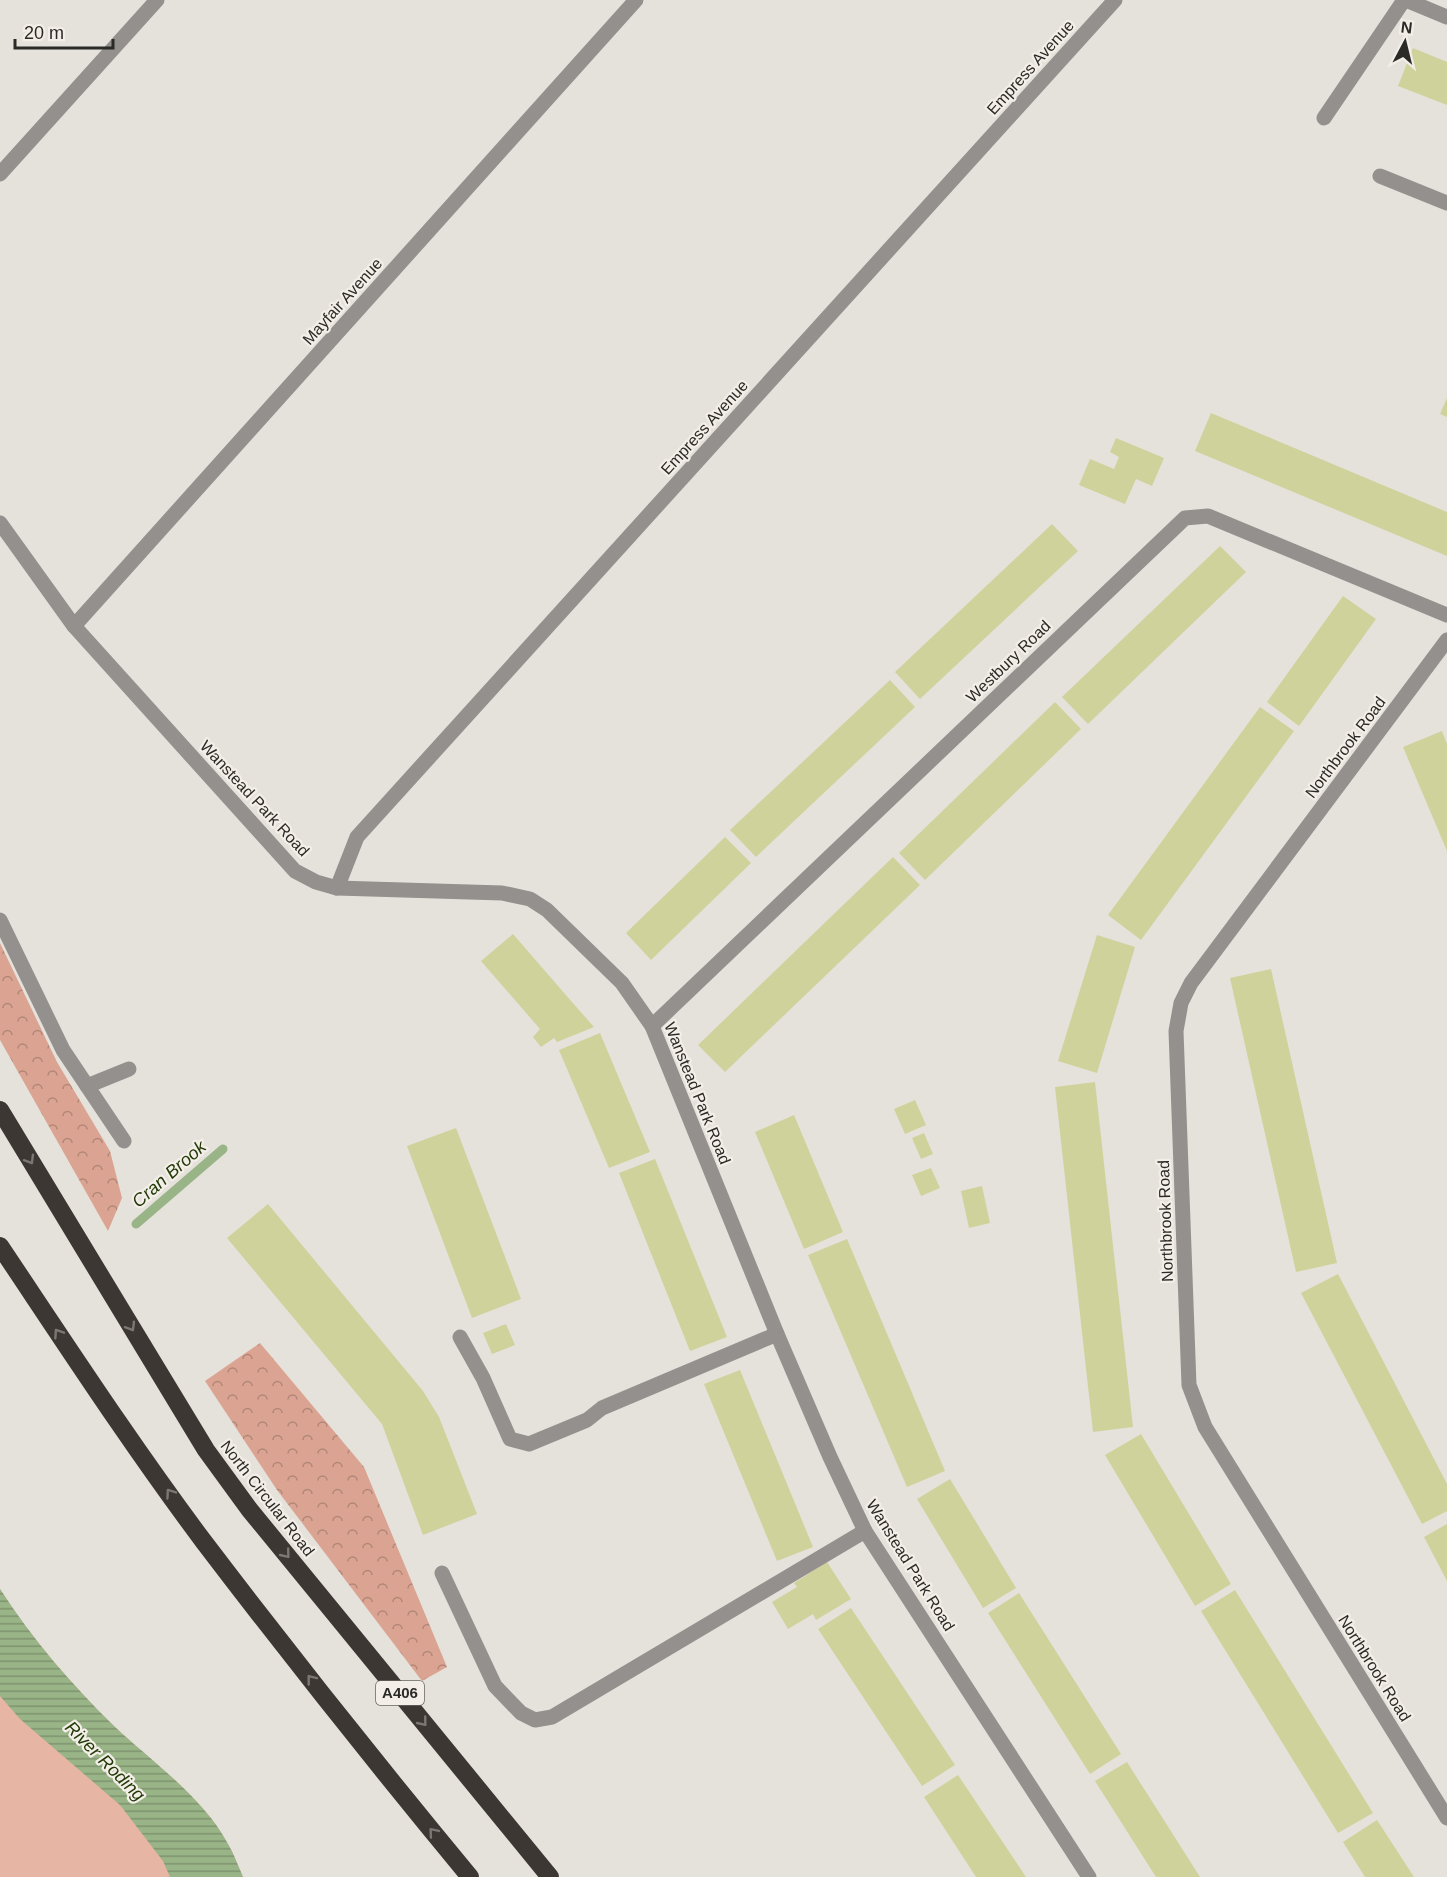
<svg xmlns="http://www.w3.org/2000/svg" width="1447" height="1877" viewBox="0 0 1447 1877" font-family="Helvetica,sans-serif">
  <defs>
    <pattern id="forest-crowns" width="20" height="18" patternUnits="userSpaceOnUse" patternTransform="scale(1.5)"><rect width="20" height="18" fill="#dba492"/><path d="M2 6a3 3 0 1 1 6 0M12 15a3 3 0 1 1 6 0" fill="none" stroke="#b28677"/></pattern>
    <pattern id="water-rules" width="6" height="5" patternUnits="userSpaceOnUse" patternTransform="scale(1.5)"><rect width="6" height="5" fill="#99b486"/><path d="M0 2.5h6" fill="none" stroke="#7d936e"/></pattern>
  </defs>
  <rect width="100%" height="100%" fill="#e5e2db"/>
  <path fill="#e6b5a4" d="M0,1589C32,1639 72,1685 114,1726C152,1762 203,1797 228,1844C234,1854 238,1866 243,1877H0Z"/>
  <g fill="url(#forest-crowns)">
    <polygon points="0,943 57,1062 110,1151 122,1198 108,1231 0,1040"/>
    <polygon points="260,1343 364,1467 447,1667 422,1681 277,1490 205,1381"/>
  </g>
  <path fill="url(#water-rules)" d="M0,1589C32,1639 72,1685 114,1726C152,1762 203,1797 228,1844C234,1854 238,1866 243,1877H170L163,1861L120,1805L20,1719L0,1696Z"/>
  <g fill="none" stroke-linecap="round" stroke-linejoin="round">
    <polyline stroke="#99b486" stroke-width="9" points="136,1224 223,1149"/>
  </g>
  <g fill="#d0d29c">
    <polygon points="1413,48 1447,62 1447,105 1398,86"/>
    <polygon points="1447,398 1447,417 1440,414"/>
    <polygon points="1211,413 1447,512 1447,556 1195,451"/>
    <polygon points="1116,438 1164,458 1152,486 1136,479 1125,504 1079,485 1090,459 1114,469 1119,457 1110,452"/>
    <polygon points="1052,524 1078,551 920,699 895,672"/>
    <polygon points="1220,546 1246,572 1088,724 1062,697"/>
    <polygon points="1343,596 1376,619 1299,726 1267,702"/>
    <polygon points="890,680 915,707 756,857 730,830"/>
    <polygon points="1055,702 1081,729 925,880 899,853"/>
    <polygon points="1260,707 1294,731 1141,940 1108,915"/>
    <polygon points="1442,731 1447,744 1447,851 1403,747"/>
    <polygon points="725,837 751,863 651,960 626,933"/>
    <polygon points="893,857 920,885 725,1072 698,1045"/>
    <polygon points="513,934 572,1002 594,1027 557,1042 554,1038 541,1047 533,1037 540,1029 481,961"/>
    <polygon points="1097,935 1135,947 1097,1073 1058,1061"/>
    <polygon points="1271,969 1337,1263 1296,1272 1230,978"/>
    <polygon points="600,1033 650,1152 609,1168 559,1050"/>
    <polygon points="1095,1082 1133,1427 1093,1432 1055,1087"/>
    <polygon points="915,1100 926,1125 905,1134 894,1109"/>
    <polygon points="794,1115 843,1232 804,1249 755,1132"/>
    <polygon points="456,1128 521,1299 472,1318 407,1146"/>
    <polygon points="924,1133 933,1154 921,1159 912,1138"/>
    <polygon points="655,1159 727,1337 690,1351 619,1173"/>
    <polygon points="931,1168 940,1188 921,1196 912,1175"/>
    <polygon points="982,1186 990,1223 969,1228 961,1191"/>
    <polygon points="268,1204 423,1391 439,1417 477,1514 423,1535 382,1424 227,1238"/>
    <polygon points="847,1239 945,1471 907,1487 808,1255"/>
    <polygon points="1338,1274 1447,1484 1447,1511 1422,1524 1301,1293"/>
    <polygon points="506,1324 515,1345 492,1354 483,1333"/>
    <polygon points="740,1370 813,1547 777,1561 704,1384"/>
    <polygon points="1141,1434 1231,1584 1195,1606 1105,1455"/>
    <polygon points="950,1479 1016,1588 983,1608 917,1499"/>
    <polygon points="1447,1524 1447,1581 1424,1537"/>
    <polygon points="827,1562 851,1599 816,1620 813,1614 788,1629 772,1602 797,1587 794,1583"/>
    <polygon points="1235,1590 1373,1813 1338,1833 1201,1611"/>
    <polygon points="1019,1593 1121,1754 1090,1774 988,1613"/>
    <polygon points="851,1608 955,1765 922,1786 818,1629"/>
    <polygon points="1127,1762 1200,1877 1156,1877 1095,1781"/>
    <polygon points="958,1775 1026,1877 976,1877 924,1797"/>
    <polygon points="1377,1820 1414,1877 1365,1877 1343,1842"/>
  </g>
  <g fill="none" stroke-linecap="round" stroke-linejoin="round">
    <g stroke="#93908e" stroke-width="15">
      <polyline points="1324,118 1404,0"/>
      <polyline points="1380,176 1447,203"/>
      <polyline points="0,920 63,1050 124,1141"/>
      <polyline points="87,1086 129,1069"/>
      <polyline points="460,1337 483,1378 510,1439 529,1444 587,1420 602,1408 777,1334"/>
      <polyline points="442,1573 495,1686 521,1713 535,1720 552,1717 865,1531"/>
    </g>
    <g stroke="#93908e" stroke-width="15">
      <polyline points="1406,0 1447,17"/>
      <polyline points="0,174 157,0"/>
      <polyline points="0,523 74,626 295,871 316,882 337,888 502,893 530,899 547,910 622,983 652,1026 777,1334 830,1457 865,1531 1089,1877"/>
      <polyline points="74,626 636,0"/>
      <polyline points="1447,640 1191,983 1181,1003 1176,1031 1189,1385 1205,1427 1447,1818"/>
      <polyline points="337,888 357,837 1115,0"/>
      <polyline points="652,1026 1185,518 1208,516 1447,615"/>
    </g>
    <g stroke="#3c3733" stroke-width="18">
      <polyline points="0,1110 206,1450 249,1509 550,1877"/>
      <path d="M0,1246C67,1346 132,1446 204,1542C290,1655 379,1767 470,1877"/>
    </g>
  </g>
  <defs><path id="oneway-chevron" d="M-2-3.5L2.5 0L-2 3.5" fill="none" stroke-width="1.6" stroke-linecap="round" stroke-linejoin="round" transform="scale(1.5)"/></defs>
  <g stroke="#7c7772">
    <use href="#oneway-chevron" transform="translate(30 1160) rotate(59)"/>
    <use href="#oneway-chevron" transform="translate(131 1327) rotate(59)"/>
    <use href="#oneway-chevron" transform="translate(58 1333) rotate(-124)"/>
    <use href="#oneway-chevron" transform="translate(170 1493) rotate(-125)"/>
    <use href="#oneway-chevron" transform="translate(286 1554) rotate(51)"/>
    <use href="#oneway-chevron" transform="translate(311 1679) rotate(-128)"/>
    <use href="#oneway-chevron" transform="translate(423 1722) rotate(51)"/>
    <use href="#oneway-chevron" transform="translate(433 1832) rotate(-130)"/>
  </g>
  <g text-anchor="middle" stroke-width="4.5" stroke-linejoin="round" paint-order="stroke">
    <rect fill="#f3efe8" stroke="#676561" stroke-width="1.5" x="376" y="1681" width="48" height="24" rx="4.5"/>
    <g font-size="15" font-weight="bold" fill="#2b2a27">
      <text x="400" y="1698">A406</text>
    </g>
    <g font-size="16" fill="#2b2a27" stroke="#f3efe8">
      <text transform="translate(1030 67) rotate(-48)" y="6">Empress Avenue</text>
      <text transform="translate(342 301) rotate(-48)" y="6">Mayfair Avenue</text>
      <text transform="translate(704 427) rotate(-48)" y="6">Empress Avenue</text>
      <text transform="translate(1008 661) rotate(-44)" y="6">Westbury Road</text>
      <text transform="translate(1345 747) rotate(-53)" y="6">Northbrook Road</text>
      <text transform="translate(255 798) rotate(47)" y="6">Wanstead Park Road</text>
      <text transform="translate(698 1093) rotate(68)" y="6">Wanstead Park Road</text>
      <text transform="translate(1165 1221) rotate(-92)" y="6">Northbrook Road</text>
      <text transform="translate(268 1498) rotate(52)" y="6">North Circular Road</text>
      <text transform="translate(911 1565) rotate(58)" y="6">Wanstead Park Road</text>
      <text transform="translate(1375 1668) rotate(58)" y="6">Northbrook Road</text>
    </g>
    <g font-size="18" font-style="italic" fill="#213a07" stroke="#f3efe8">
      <text transform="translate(169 1174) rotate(-41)" y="6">Cran Brook</text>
      <text transform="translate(105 1761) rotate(45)" y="6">River Roding</text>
    </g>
  </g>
  <g transform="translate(1405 42) rotate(7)" stroke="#f3efe8" stroke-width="4.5" paint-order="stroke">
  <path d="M0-4.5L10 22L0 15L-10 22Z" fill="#2b2a27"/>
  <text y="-9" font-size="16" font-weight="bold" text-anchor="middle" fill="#2b2a27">N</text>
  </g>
  <path d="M15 39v9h98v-9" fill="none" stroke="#2b2a27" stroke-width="3"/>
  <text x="24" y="39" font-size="18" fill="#2b2a27" stroke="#f3efe8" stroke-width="4.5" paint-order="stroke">20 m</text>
</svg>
